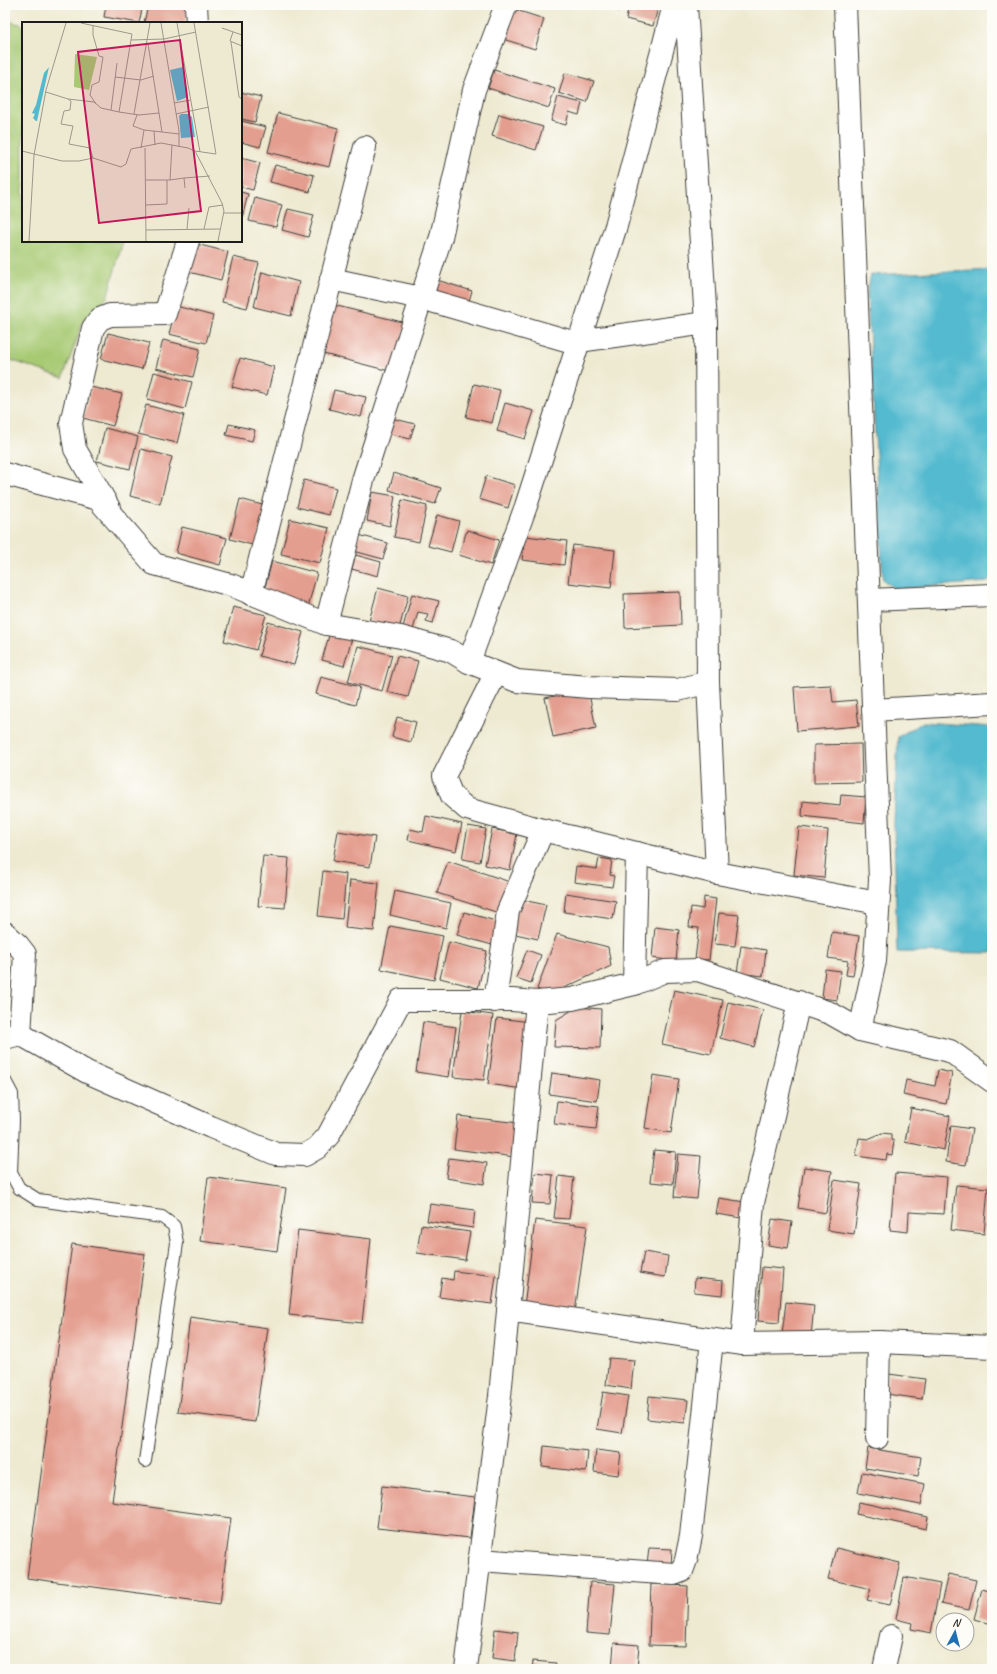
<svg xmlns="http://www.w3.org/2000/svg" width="997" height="1674" viewBox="0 0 997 1674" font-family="Caveat,sans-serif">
  <rect width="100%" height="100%" fill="#fdfcf7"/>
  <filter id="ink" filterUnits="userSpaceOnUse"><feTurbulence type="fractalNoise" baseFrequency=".025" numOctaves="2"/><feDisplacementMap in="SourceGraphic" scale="8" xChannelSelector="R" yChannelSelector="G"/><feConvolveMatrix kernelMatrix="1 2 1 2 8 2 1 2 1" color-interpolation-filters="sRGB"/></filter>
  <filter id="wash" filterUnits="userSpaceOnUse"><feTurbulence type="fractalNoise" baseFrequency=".012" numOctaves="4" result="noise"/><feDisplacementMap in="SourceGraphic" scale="16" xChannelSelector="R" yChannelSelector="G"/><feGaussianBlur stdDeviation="0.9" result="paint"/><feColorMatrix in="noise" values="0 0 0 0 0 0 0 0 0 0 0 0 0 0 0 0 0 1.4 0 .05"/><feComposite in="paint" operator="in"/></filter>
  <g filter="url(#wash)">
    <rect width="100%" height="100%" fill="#eeead2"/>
    <polygon fill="#a6c971" stroke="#617246" points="5,20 23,25 23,241 123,241 107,298 84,319 63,378 5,358"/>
    <g fill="#52bacf" stroke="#376b76">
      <polygon points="992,269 992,578 987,582 895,589 883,580 867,291 871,275"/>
      <polygon points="923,722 992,727 992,953 897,952 894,823 898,737"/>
    </g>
    <g id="blocks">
      <g fill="#e49e8f">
        <polygon points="106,5 143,5 139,23 104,17"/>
        <polygon points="148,5 189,5 185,23 144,23"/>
        <polygon points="600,5 620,5 619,11"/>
        <polygon points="629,5 648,5 658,8 653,26 626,19"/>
        <polygon points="513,9 544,19 535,49 503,39"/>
        <polygon points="494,70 555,89 549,108 488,88"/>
        <polygon points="565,73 594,81 587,102 559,93"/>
        <polygon points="241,92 261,97 255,122 241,119"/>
        <polygon points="558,97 582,103 579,115 569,112 566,125 551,121"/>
        <polygon points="278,113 338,128 329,167 268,152"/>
        <polygon points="499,114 543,127 536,150 492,136"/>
        <polygon points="241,121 266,127 260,147 241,142"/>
        <polygon points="241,158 260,163 253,190 241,187"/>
        <polygon points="275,165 314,175 310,192 270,182"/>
        <polygon points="241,192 248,194 242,218 241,218"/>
        <polygon points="255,198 282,205 276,227 249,221"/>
        <polygon points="288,209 314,215 308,237 282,230"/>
        <polygon points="192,243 228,252 221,280 185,271"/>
        <polygon points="233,257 259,263 247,308 222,302"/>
        <polygon points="262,272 299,282 291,316 254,307"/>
        <polygon points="437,280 472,291 468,304 433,293"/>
        <polygon points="333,305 406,323 393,372 320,353"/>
        <polygon points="176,306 213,316 206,343 169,334"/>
        <polygon points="108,333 149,343 142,369 101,359"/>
        <polygon points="163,340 200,349 193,377 156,368"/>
        <polygon points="240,358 274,367 267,395 232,387"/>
        <polygon points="154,372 192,382 185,409 147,399"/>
        <polygon points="474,384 500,390 492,423 466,417"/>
        <polygon points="91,387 122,394 113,426 83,418"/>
        <polygon points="334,390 366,397 361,417 329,409"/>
        <polygon points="505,403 534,411 525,439 497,431"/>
        <polygon points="146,405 184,415 177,443 138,434"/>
        <polygon points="391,418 415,424 410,439 387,433"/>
        <polygon points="229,424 255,430 252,441 226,435"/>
        <polygon points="105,428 138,437 130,469 97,461"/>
        <polygon points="141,449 172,457 160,504 130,496"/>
        <polygon points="394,473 441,488 435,504 389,490"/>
        <polygon points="486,476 515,485 508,508 479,499"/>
        <polygon points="304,480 336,488 329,515 297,507"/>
        <polygon points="372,492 395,496 390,526 367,521"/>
        <polygon points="240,499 266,506 256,546 230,539"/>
        <polygon points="402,500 427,506 419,542 394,537"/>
        <polygon points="437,515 459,521 451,552 428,546"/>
        <polygon points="290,519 329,528 320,563 281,554"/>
        <polygon points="182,527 227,538 220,565 176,553"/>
        <polygon points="467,530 499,540 491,565 459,555"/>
        <polygon points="355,534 388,543 383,559 350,550"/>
        <polygon points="525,536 567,541 564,565 522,560"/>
        <polygon points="573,545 615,550 611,588 568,583"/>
        <polygon points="348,553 381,562 378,576 344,567"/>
        <polygon points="272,561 317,573 308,607 263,595"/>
        <polygon points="378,588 408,596 399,629 369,621"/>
        <polygon points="680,592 681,625 625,628 624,594"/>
        <polygon points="412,594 439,601 433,623 426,621 428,614 418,612 412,633 402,631"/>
        <polygon points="233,607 266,615 256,650 224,641"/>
        <polygon points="268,622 303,632 294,665 259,656"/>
        <polygon points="330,632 352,638 344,666 322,660"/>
        <polygon points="358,646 392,655 382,691 348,682"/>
        <polygon points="397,656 418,661 408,697 387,692"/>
        <polygon points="321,677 360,687 355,705 316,694"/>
        <polygon points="831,685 833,702 856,700 859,726 797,731 794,687"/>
        <polygon points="588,689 596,728 553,737 545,698"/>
        <polygon points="397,717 416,722 411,742 392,737"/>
        <polygon points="861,744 862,782 814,783 814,745"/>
        <polygon points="841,795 866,797 864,823 802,816 803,801 840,805"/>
        <polygon points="426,816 462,824 456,851 408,840 410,829 423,832"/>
        <polygon points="468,826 486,829 480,862 462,859"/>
        <polygon points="799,827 828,830 824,878 794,875"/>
        <polygon points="492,829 517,834 510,870 485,865"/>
        <polygon points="338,831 375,837 370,867 333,861"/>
        <polygon points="263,856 289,858 285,908 258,906"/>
        <polygon points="599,858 612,860 610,875 614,876 612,887 574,882 576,866 597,869"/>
        <polygon points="448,861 510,882 499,913 437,893"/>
        <polygon points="323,871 346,874 342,919 318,916"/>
        <polygon points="350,880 379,883 374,931 345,928"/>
        <polygon points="395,891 451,903 446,928 390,915"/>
        <polygon points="566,893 616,901 613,919 564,912"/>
        <polygon points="704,897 716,899 709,960 695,959 699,928 689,927 691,907 703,909"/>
        <polygon points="518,899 546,905 538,939 511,933"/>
        <polygon points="464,912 499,922 492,945 457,935"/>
        <polygon points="719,913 739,915 735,946 715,944"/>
        <polygon points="390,926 443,936 434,980 381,969"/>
        <polygon points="655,927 679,930 676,961 652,958"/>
        <polygon points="832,932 859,936 853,976 846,975 848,961 828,958"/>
        <polygon points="557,934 608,947 611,966 551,994 537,989"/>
        <polygon points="5,942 12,945 5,965"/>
        <polygon points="449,942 487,951 478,988 440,978"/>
        <polygon points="741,946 766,950 763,976 737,973"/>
        <polygon points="527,950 541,955 531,983 516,978"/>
        <polygon points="825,969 841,971 837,1000 822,998"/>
        <polygon points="674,990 723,1000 711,1054 662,1044"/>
        <polygon points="728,1002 763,1010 754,1047 720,1038"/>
        <polygon points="577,1007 601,1009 600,1048 554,1047 556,1020"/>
        <polygon points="462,1011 493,1015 484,1080 453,1077"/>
        <polygon points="497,1018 531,1022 523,1089 488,1084"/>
        <polygon points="423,1022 456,1027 449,1077 416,1072"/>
        <polygon points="938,1070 952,1073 946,1104 903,1095 906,1080 935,1086"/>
        <polygon points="552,1073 600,1080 597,1101 549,1094"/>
        <polygon points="653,1075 679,1079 671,1133 645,1128"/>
        <polygon points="557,1101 599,1106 596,1129 554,1124"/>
        <polygon points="911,1108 950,1116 944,1150 905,1142"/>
        <polygon points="458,1116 519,1123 515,1157 454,1149"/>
        <polygon points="951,1126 972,1129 966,1165 946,1162"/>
        <polygon points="882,1133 891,1134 891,1140 894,1141 892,1155 887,1154 886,1160 856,1156 859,1138 868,1139"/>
        <polygon points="654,1150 676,1152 673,1184 650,1182"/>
        <polygon points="678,1154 701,1156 697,1199 674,1197"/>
        <polygon points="449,1158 487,1163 484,1184 446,1178"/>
        <polygon points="804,1167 832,1171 826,1213 798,1208"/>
        <polygon points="535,1173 553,1175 550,1204 532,1203"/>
        <polygon points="895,1173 947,1177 944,1214 909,1212 908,1232 890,1230"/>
        <polygon points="559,1176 574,1178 569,1219 554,1218"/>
        <polygon points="208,1177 286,1188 277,1251 200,1241"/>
        <polygon points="834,1180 861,1184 854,1234 827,1230"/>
        <polygon points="956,1185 988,1188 984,1234 951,1230"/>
        <polygon points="719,1198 745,1202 742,1218 716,1214"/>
        <polygon points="430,1204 475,1210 473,1228 427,1221"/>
        <polygon points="772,1219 792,1222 788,1248 768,1245"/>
        <polygon points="535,1220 587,1226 575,1312 524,1306"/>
        <polygon points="421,1225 470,1232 465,1260 417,1253"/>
        <polygon points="298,1230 371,1239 362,1323 289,1315"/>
        <polygon points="72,1244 145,1254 112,1502 231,1518 220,1604 27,1578"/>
        <polygon points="644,1252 668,1256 665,1277 640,1273"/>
        <polygon points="762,1267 783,1269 779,1323 758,1321"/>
        <polygon points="454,1271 496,1276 492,1304 439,1297 442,1278 453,1280"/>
        <polygon points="695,1278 723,1281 722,1295 694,1292"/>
        <polygon points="786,1302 814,1305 811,1337 782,1334"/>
        <polygon points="190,1317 268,1328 255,1422 178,1412"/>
        <polygon points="609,1358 634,1360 631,1389 606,1385"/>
        <polygon points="889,1374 925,1379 922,1399 886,1394"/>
        <polygon points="603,1392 628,1396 622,1433 597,1429"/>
        <polygon points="649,1396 688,1400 685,1423 647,1419"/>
        <polygon points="544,1446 588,1451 586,1472 542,1467"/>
        <polygon points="868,1448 921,1457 918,1476 865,1468"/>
        <polygon points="596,1450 621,1453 618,1475 594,1472"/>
        <polygon points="862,1472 925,1484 921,1505 858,1493"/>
        <polygon points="382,1486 475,1497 470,1538 377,1528"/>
        <polygon points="859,1502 928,1517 926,1529 856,1514"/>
        <polygon points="649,1548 672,1549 671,1567 647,1565"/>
        <polygon points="836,1548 900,1563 890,1605 867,1600 871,1589 828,1579"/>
        <polygon points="948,1574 976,1580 969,1610 941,1604"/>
        <polygon points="904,1577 940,1584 931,1633 911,1629 912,1623 896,1619"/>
        <polygon points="590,1582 615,1584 610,1635 586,1633"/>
        <polygon points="651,1584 688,1586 686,1646 649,1645"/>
        <polygon points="982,1589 992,1592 992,1624 974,1619"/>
        <polygon points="495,1629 518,1632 515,1661 492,1658"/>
        <polygon points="614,1643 639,1645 637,1669 612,1669"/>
        <polygon points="533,1661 556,1663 555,1669 532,1669"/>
      </g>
    </g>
  </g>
  <g filter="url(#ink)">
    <use href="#blocks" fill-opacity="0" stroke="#3c3b37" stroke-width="1"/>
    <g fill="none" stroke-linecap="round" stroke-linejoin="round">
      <g stroke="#3c3b37" stroke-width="14">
        <polyline id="service" points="5,1081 12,1094 13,1120 11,1173 19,1188 38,1200 162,1217 174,1226 177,1243 145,1461"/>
      </g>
      <g stroke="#3c3b37" stroke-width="24">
        <g id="minor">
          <polyline points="196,5 197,23"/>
          <polyline points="506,5 474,90 441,237 363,480 326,624 401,637 451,651 469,662 517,681 589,687 678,690 708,682 717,873 878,903"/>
          <polyline points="686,5 706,323 708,682"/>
          <polyline points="845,5 880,880 875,961 860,1030"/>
          <polyline points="331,279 421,298 576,343 579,341 706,323"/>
          <polyline points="5,474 98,499 154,564 231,585 326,624"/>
          <polyline points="109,508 75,449 71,423 93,328 100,319 110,315 165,314 188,241"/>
          <polyline points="251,594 365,147"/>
          <polyline points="869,600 992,595"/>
          <polyline points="469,662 526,506 616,226 674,5"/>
          <polyline points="496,673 444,776 452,796 467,809 543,830"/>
          <polyline points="873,710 992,703"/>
          <polyline points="5,933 18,945 25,954 20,1034"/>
          <polyline points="634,984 637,853"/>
          <polyline points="495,1001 508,911 543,830 717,873"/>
          <polyline points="508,1310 742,1344 753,1203 799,1002"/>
          <polyline points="879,1342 992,1347"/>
          <polyline points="742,1344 879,1342 877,1438"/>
          <polyline points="479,1560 674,1574 682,1571 686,1560 691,1536 712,1340"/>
          <polyline points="466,1669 500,1396 537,1002"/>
          <polyline points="884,1669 891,1636"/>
        </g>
      </g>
      <g stroke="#3c3b37" stroke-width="24">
        <polyline id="tertiary" points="5,1038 20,1034 87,1072 211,1127 276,1154 305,1155 317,1148 328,1136 401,1000 512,1000 537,1002 572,999 634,984 665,971 698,970 830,1013 860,1030 950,1051 992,1081"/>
      </g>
      <use href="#service" stroke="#fff" stroke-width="12"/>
      <use href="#minor" stroke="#fff" stroke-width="22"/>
      <use href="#tertiary" stroke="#fff" stroke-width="22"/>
    </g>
  </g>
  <g transform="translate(22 22)">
    <rect width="220" height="220" fill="#eeead2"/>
    <path d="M53,32L75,35L67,68L52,65Z" fill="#a6c971"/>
    <path d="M27,45L15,99H14L11,96L13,92L10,91L14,83L22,51ZM161,45L166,75L155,79L148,48ZM159,92H166L170,95L173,115L159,116L157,94Z" fill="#52bacf"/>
    <path fill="none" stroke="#9a9889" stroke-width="1" d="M59,1L110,12L97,90L117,93L137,91L140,110L157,112M139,1L157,109V125M155,1L178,130M172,1L194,132L173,129M71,3V13L77,34L81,35L77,60L70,63L68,73L74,82M200,6L220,13M211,10L208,19L220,24M109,18L142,17L174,10M209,20L217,75L220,77M126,22L137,91M93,55L119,58L132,54M24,70L46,77L72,80L79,86L97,90M46,77L49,79L48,88L42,89L39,102L51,104L47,122L68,126L71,136M152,81L169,78M89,88L95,41M112,92L128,1M154,92L187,85M115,93L111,104L122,108M132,109L133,123M119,126L122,108L140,110M123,126L124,219M0,129L40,139H57L71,136L99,145L104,142L109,127L139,121L166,126L173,129L200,181L202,189L196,219M162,156L188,154M124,158H148L150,123M148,158L162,156L163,166M124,183L145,182V158M202,191H220M165,207L167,186M182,207L187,185L201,183M124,208L198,207M7,219L12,133L24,68L44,1"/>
    <path fill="#c2185b" fill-opacity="0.15" stroke="#c2185b" stroke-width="2" d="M158,18L179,189L77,201L56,30Z"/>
    <rect width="220" height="220" fill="none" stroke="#1c1c1c" stroke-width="2"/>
  </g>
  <rect width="997" height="1674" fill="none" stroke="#fdfcf7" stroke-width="20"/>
  <g transform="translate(955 1632) rotate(7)"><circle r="19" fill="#fdfcf7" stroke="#a3a29f"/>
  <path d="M0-3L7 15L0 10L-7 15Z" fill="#1f6fb2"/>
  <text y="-6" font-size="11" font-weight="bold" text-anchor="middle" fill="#1c1c1c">N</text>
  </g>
</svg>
